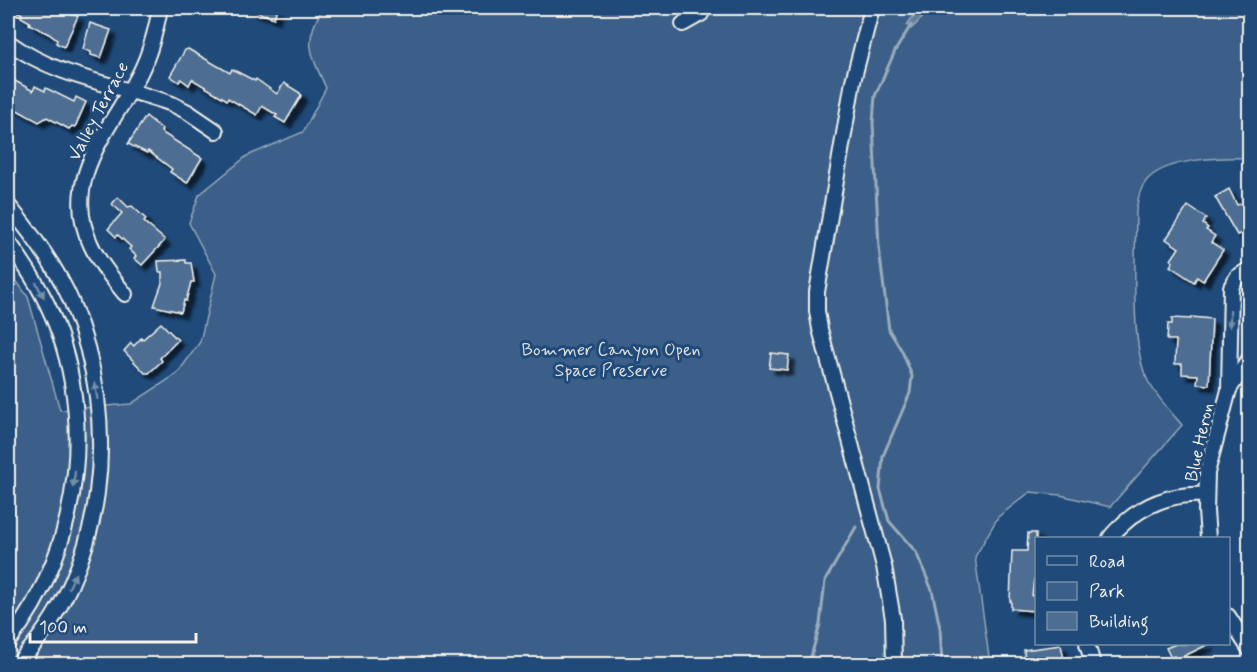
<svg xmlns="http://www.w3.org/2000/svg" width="1257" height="672" viewBox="0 0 1257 672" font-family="Mynerve,sans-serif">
  <defs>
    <filter id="shadow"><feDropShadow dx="5.5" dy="5.5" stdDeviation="1.5" flood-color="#0009"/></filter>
  </defs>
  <rect width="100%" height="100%" fill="#1f4a7a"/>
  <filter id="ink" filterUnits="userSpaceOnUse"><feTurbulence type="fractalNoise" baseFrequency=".0167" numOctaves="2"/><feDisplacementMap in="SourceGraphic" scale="12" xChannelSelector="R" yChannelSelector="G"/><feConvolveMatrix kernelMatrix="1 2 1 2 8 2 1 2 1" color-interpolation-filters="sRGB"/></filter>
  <g filter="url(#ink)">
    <path fill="#3a5f88" stroke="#97a8b8" stroke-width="1.5" d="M323,8H1249V158C1221,157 1167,158 1147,180C1139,189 1138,200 1136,211C1136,253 1129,345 1148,381C1157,397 1170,411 1182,425L1110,507L1060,495L1030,492L998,517L975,557L990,664H8V269L28,297L60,410L131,404L177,374L200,342L216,274L189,223L199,195L247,156L303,132L326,88C311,54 302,42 323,8Z"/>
    <polygon fill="#627e9d" stroke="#9cacbb" stroke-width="1.5" points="917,8 937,8 925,15 911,29 907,25 917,11"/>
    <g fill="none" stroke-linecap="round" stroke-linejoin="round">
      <g stroke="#9cacbb" stroke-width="3">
        <polyline points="911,25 895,51 875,96 873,123 879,248 889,330 902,351 912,376 910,393 883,456 880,489 889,521 916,552 932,590 940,628 942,664"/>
        <polyline points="809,664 820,624 825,581 856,527"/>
      </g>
    </g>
    <g fill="#4d6e92" stroke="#f4f1e8" stroke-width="1.5" filter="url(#shadow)">
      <polygon points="10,8 58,8 72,15 78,16 64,47 56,43 57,40 49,34 29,24 30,22 21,17 22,14"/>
      <polygon points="248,8 277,8 274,18 248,9"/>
      <polygon points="90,23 111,30 101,58 91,55 91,52 83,49"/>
      <polygon points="188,49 230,73 232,69 255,81 256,79 277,94 284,83 300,93 301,96 285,123 275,117 277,115 262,106 257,115 228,98 227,100 192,79 189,85 181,79 179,82 170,76 185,50"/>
      <polygon points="8,77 33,91 35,86 45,91 46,88 74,102 76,97 86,102 75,127 72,126 69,129 47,117 39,122 8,105"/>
      <polygon points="146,116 162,129 161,132 202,158 187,183 170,172 172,169 148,151 147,153 128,144"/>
      <polygon points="1229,189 1237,205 1250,202 1250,230 1237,235 1215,197"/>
      <polygon points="118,197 128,207 132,206 146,219 144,222 165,240 142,265 134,258 136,256 129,249 131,247 118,235 116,237 108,229 122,213 112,204"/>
      <polygon points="1188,206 1206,218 1203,224 1208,228 1206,230 1215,236 1211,242 1223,250 1203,281 1197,277 1194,282 1170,266 1173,262 1171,260 1179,248 1166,239"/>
      <polygon points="186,260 186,263 191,263 194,282 191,282 186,301 184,300 181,312 154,306 162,283 162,272 159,272 158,261"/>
      <polygon points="1191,317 1212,319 1209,385 1197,384 1198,375 1182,374 1182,364 1175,364 1176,340 1167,340 1168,324 1172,324 1172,318 1191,319"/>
      <polygon points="161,323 178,340 160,358 162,361 149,373 145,373 124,351 131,343 134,346 141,338 142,340"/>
      <polygon points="771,353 789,355 787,370 769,368"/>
      <polygon points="1028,533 1036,533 1036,579 1034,579 1032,596 1035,596 1034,611 1011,609 1011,601 1010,601 1012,551 1027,551"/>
      <polygon points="1176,644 1209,644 1176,660 1174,656 1171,658 1166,648"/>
      <polygon points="1061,645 1064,659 1055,660 1052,664 1027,664 1025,663 1024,650"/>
    </g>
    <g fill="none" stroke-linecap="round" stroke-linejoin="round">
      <g stroke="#f4f1e8" stroke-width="18">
        <g id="minor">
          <polyline points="872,8 853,81 817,292 817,311 820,329 884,566 893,619 894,664"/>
          <polyline points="683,24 701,14 703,8"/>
          <path d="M8,42C60,79 113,83 172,104L188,112L216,131"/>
          <path d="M8,205C32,234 57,267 72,303C121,422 108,569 17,664"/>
          <path d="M8,241C20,258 32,275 42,294C100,403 83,547 8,642"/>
          <path d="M125,294C113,279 99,263 91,245C59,179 112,128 140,73C150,53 156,30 160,8"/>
          <polyline points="1230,388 1250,358"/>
          <path d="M1110,538C1113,533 1118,529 1123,524C1147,502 1174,493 1206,495"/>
          <polyline points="1208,538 1206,511 1207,473 1229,390 1231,287 1237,277 1250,269"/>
          <polyline points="1228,616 1250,650"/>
          <polyline points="1087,644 1093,664"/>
        </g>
      </g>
      <use href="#minor" stroke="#1f4a7a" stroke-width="14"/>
    </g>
    <defs><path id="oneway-solid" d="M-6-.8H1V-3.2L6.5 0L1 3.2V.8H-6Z" transform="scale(1.5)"/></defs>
    <g fill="#748da6">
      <use href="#oneway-solid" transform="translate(40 290) rotate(61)"/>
      <use href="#oneway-solid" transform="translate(1230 319) rotate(91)"/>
      <use href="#oneway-solid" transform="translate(96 391) rotate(-100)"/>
      <use href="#oneway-solid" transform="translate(74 479) rotate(97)"/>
      <use href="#oneway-solid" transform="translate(72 581) rotate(-65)"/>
    </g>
  </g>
  <g text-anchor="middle" stroke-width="6" stroke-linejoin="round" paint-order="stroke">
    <g font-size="18" fill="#f4f1e8" stroke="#1f4a7a">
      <text transform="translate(98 111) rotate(-62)" y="6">Valley Terrace</text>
      <text transform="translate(1199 442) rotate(-78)" y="6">Blue Heron</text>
    </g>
    <g font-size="18" fill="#e1e2de" stroke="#1f4a7a">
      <text x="611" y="355">Bommer Canyon Open<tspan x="611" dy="21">Space Preserve</tspan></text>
    </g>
  </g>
  <rect width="1257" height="672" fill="none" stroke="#1f4a7a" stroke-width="30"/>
  <rect x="15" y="15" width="1227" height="642" fill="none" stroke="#f4f1e8" stroke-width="2" filter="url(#ink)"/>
  <rect x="1035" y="537" width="195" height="108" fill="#1f4a7a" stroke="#748da6" stroke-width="1.5"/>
  <rect x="1047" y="556" width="30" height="9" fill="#1f4a7a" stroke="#748da6" stroke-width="1.5"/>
  <text x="1089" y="567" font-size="18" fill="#f4f1e8">Road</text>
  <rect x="1047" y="582" width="30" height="18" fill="#3a5f88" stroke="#748da6" stroke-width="1.5"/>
  <text x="1089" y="597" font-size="18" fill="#f4f1e8">Park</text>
  <rect x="1047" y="612" width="30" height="18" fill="#4d6e92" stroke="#748da6" stroke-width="1.5"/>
  <text x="1089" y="627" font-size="18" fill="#f4f1e8">Building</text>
  <path d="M30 633v9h166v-9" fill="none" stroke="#f4f1e8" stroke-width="3"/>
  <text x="39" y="633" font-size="18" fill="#f4f1e8" stroke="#1f4a7a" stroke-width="4.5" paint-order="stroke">100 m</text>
</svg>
